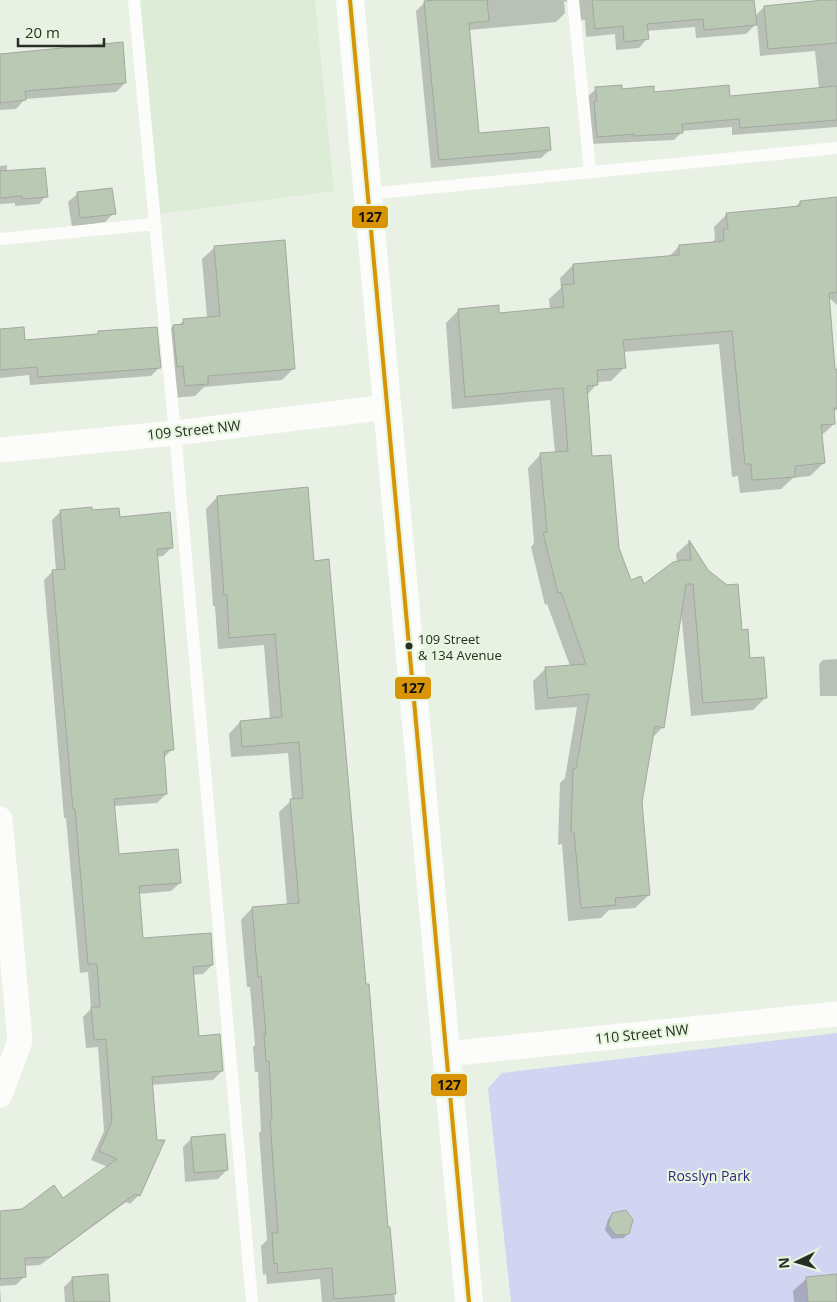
<svg xmlns="http://www.w3.org/2000/svg" width="837" height="1302" viewBox="0 0 837 1302" font-family="'Open Sans',sans-serif">
  <rect width="100%" height="100%" fill="#e8f1e4"/>
  <polygon fill="#ddecd7" points="139,0 315,0 334,191 160,214"/>
  <polygon fill="#d2d5f1" points="837,1033 837,1302 511,1302 488,1088 502,1073"/>
  <g fill="#0003">
    <polygon points="450,0 753,0 754,17 764,7 837,0 837,127 732,135 732,127 681,131 681,133 674,140 590,144 588,96 596,89 728,98 819,89 815,51 760,56 757,23 746,34 696,38 695,27 646,31 647,39 639,48 616,50 615,34 586,37 585,20 574,21 571,4 564,1 565,13 556,22 469,30 478,134 550,150 541,158 431,168 416,11 425,2"/>
    <polygon points="0,58 125,83 116,92 25,99 16,109 0,110"/>
    <polygon points="7,165 7,172 46,196 39,204 15,206 15,203 0,204 0,166"/>
    <polygon points="77,194 114,213 105,222 72,227 68,202"/>
    <polygon points="837,198 837,305 828,297 837,393 837,409 833,413 834,424 821,436 824,463 810,476 793,478 781,489 740,493 738,476 732,477 719,344 623,352 624,368 611,381 597,382 597,384 587,395 591,458 618,548 630,581 643,586 677,562 676,554 689,542 707,570 741,631 749,659 766,697 753,710 691,716 681,611 663,727 652,738 641,802 649,895 635,908 609,910 601,918 568,921 562,844 558,845 560,783 565,778 577,707 535,710 533,681 546,668 570,666 547,604 545,605 531,547 534,543 528,468 541,454 555,453 550,400 452,409 446,323 459,310 498,314 550,310 549,299 561,288 560,278 573,265 668,258 679,246 711,244 715,239 714,227 727,214 794,208 800,202"/>
    <polygon points="215,247 294,368 282,380 204,387 195,396 173,398 161,339 173,326 178,326 184,320 207,318 202,259"/>
    <polygon points="0,330 24,341 96,335 99,332 159,368 151,376 30,385 29,375 0,378"/>
    <polygon points="217,497 313,562 387,1229 389,1228 395,1302 322,1302 320,1279 267,1284 266,1274 263,1275 261,1246 267,1240 259,1133 261,1131 258,1072 255,1072 253,1047 255,1045 250,987 247,987 241,920 252,908 287,906 279,812 292,800 288,753 231,757 229,734 240,722 270,720 264,645 218,649 215,606 213,606 206,509"/>
    <polygon points="61,511 91,511 118,518 172,547 163,556 156,557 172,749 163,759 166,794 157,803 114,806 118,856 180,883 171,891 138,894 142,940 212,965 203,974 192,975 198,1037 222,1071 213,1080 151,1085 139,1195 130,1204 126,1202 40,1265 24,1266 25,1276 16,1285 0,1286 1,1302 0,1302 0,1212 22,1210 63,1200 108,1167 91,1160 104,1131 98,1047 86,1048 83,1017 91,1009 88,972 80,973 66,818 64,818 44,580 53,571 56,571 52,520"/>
    <polygon points="837,659 837,696 820,696 819,664 823,660"/>
    <polygon points="192,1138 227,1170 218,1179 185,1182 183,1147"/>
    <polygon points="612,1214 628,1233 624,1238 612,1239 605,1230 608,1219"/>
    <polygon points="837,1275 837,1302 794,1302 793,1291 807,1278"/>
    <polygon points="73,1278 109,1302 65,1302 64,1287"/>
  </g>
  <g fill="#bac9b3" stroke="#a2a89f">
    <polygon points="436,0 487,0 489,21 469,23 479,133 549,127 551,150 439,160 424,1"/>
    <polygon points="592,0 754,0 757,25 704,30 703,19 647,24 649,39 624,42 623,26 595,29"/>
    <polygon points="823,0 837,0 837,43 768,49 764,6"/>
    <polygon points="123,42 126,83 25,91 26,100 0,103 0,54"/>
    <polygon points="622,85 622,89 654,86 654,92 729,85 730,96 837,86 837,120 740,128 739,119 682,124 683,133 634,136 634,134 597,137 594,102 597,101 595,87"/>
    <polygon points="45,168 48,197 22,199 22,196 0,198 0,171"/>
    <polygon points="112,188 116,214 80,218 77,192"/>
    <polygon points="837,197 837,292 829,293 835,369 837,369 837,408 834,408 835,424 821,425 825,463 795,466 795,477 752,480 751,464 745,464 732,331 623,340 626,368 597,370 598,385 587,386 592,456 611,455 619,548 631,580 641,576 644,584 673,562 683,560 691,560 689,540 708,570 727,585 738,584 742,630 748,629 750,658 764,657 767,698 703,703 693,584 686,584 664,728 655,726 642,802 650,895 615,898 616,905 581,908 574,832 571,832 573,769 576,768 589,694 548,698 545,667 586,664 561,592 558,593 543,533 547,532 540,453 568,451 563,388 465,397 458,309 499,305 499,313 564,307 562,285 574,284 573,264 679,255 679,245 724,241 723,229 728,229 726,213 800,206 800,201"/>
    <polygon points="285,240 295,369 208,376 208,384 185,386 183,366 177,367 173,325 184,324 183,319 220,316 214,246"/>
    <polygon points="24,327 25,340 98,334 98,331 157,327 161,368 38,377 37,367 0,370 0,329"/>
    <polygon points="308,487 314,561 329,559 366,984 369,984 388,1227 390,1227 396,1294 334,1299 332,1268 278,1273 277,1263 274,1264 272,1233 278,1233 270,1120 272,1120 269,1061 266,1061 264,1034 266,1034 261,976 258,977 252,907 299,903 290,799 303,798 299,742 242,747 240,721 282,717 275,634 229,638 227,595 224,595 217,496"/>
    <polygon points="92,507 92,510 119,508 120,517 170,512 173,548 157,549 174,750 164,751 167,794 114,799 119,854 178,849 181,883 139,886 143,938 211,933 213,965 193,967 199,1036 220,1034 223,1071 152,1077 157,1140 165,1140 140,1196 135,1194 50,1257 25,1258 26,1277 0,1279 0,1211 22,1209 54,1185 63,1198 117,1159 99,1151 112,1121 106,1039 94,1040 91,1007 100,1007 97,964 88,964 75,809 73,809 52,570 65,569 60,510"/>
    <polygon points="225,1134 228,1170 194,1173 191,1137"/>
    <polygon points="626,1210 633,1220 629,1234 616,1235 608,1225 612,1213"/>
    <polygon points="108,1274 110,1302 74,1302 72,1277"/>
    <polygon points="837,1274 837,1302 808,1302 806,1277"/>
  </g>
  <g fill="none" stroke-linecap="round" stroke-linejoin="round">
    <g stroke="#fcfdfb" stroke-width="12">
      <polyline points="134,0 155,224"/>
      <polyline points="573,0 590,171"/>
      <polyline points="368,194 837,148"/>
      <polyline points="0,239 155,224 175,433 252,1302"/>
    </g>
    <g stroke="#fcfdfb" stroke-width="25">
      <polyline points="0,450 175,433 387,407"/>
      <polyline points="0,819 20,1041 0,1095"/>
      <polyline points="446,1054 837,1014"/>
    </g>
    <polyline stroke="#fcfdfb" stroke-width="28" points="350,0 469,1302"/>
    <g stroke="#e6f6df" stroke-width="8">
      <polyline id="bus-1" points="350,0 469,1302"/>
    </g>
    <use href="#bus-1" stroke="#d89406" stroke-width="4"/>
  </g>
  <circle fill="#282e25" stroke="#e6f6df" stroke-width="2" cx="409" cy="646" r="4.5"/>
  <g text-anchor="middle" stroke-width="4.5" stroke-linejoin="round" paint-order="stroke">
    <g font-size="13" fill="#282e25" stroke="#e6f6df" text-anchor="start">
      <text x="418" y="644">109 Street<tspan x="418" dy="16">&amp; 134 Avenue</tspan></text>
    </g>
    <g font-size="14" fill="#282e25" stroke="#e6f6df">
      <text transform="translate(194 430) rotate(-6)" y="5">109 Street NW</text>
      <text transform="translate(642 1034) rotate(-6)" y="5">110 Street NW</text>
    </g>
    <g font-size="14" fill="#351d80" stroke="#e6f6df">
      <text x="709" y="1181">Rosslyn Park</text>
    </g>
  </g>
  <g stroke="#e6f6df" stroke-width="2">
    <rect x="351" y="205" width="38" height="24" rx="5" fill="#d89406"/>
    <rect x="394" y="676" width="38" height="24" rx="5" fill="#d89406"/>
    <rect x="430" y="1073" width="38" height="24" rx="5" fill="#d89406"/>
  </g>
  <g font-size="14" text-anchor="middle" font-weight="bold" fill="#111">
    <text x="370" y="222">127</text>
    <text x="413" y="693">127</text>
    <text x="449" y="1090">127</text>
  </g>
  <g transform="translate(797 1262) rotate(265)" stroke="#e6f6df" stroke-width="4" paint-order="stroke">
  <path d="M0-4L9 19L0 12L-9 19Z" fill="#282e25"/>
  <text y="-8" font-size="14" font-weight="bold" text-anchor="middle" fill="#282e25">N</text>
  </g>
  <path d="M18 38v8h86v-8" fill="none" stroke="#282e25" stroke-width="2.5"/>
  <text x="25" y="38" font-size="15" fill="#282e25" stroke="#e6f6df" stroke-width="4" paint-order="stroke">20 m</text>
</svg>
